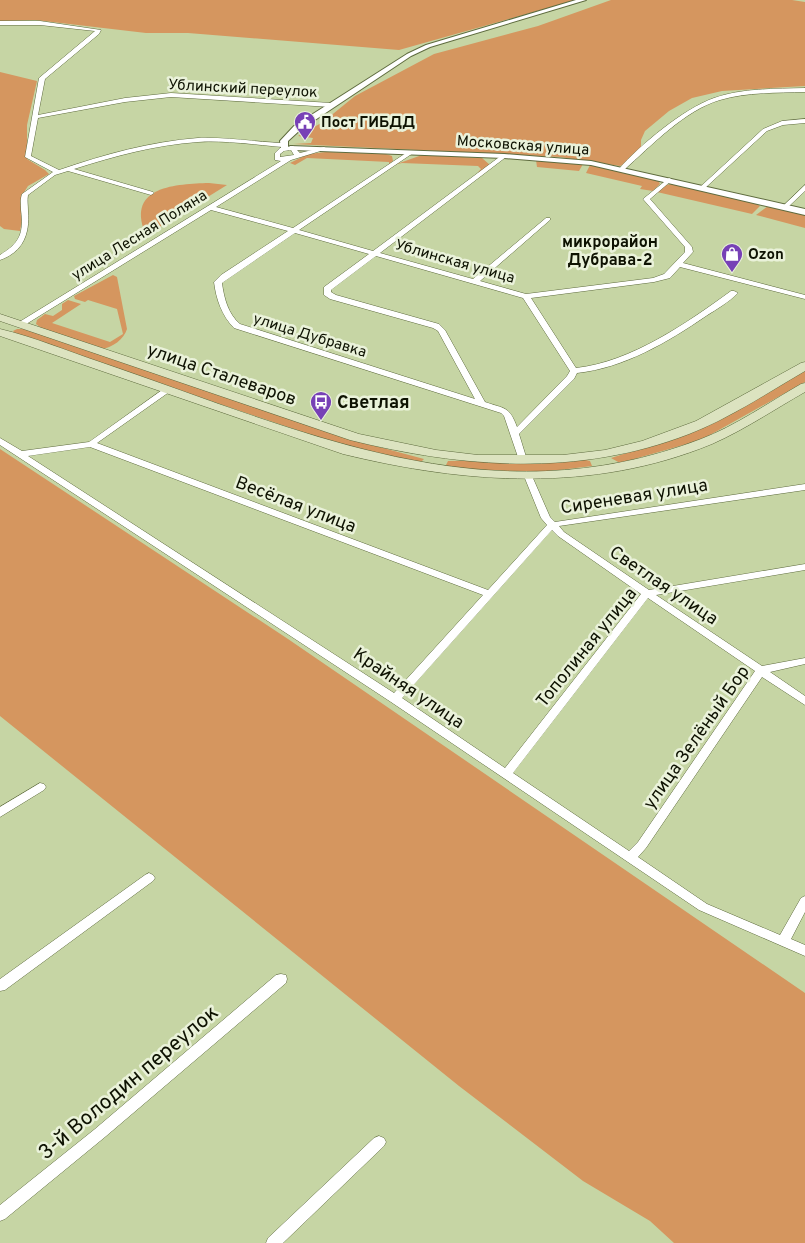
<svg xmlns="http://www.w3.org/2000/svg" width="805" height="1243" viewBox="0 0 805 1243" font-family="Overpass,sans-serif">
  <rect width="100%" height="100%" fill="#c6d5a4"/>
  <g fill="#d5965f">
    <polygon points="0,0 576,0 399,50 188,33 146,33 35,20 0,21"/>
    <polygon points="611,0 792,0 805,2 805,86 722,91 692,98 669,111 645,131 641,140 641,151 625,164 620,166 560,157 293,144 311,143 313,138 298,136 323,122 355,96 434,54 538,26"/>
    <polygon points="0,72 37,81 27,125 27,159 45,170 49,174 28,186 21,197 23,216 20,231 4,229 0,226"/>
    <polygon points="326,152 386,154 392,156 393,161 389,164 389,162 307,158 295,165 290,163 308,154"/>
    <polygon points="422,155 482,158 490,165 481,173 478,172 481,169 478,166 402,163 394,165"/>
    <polygon points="536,160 583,164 579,171 537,167"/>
    <polygon points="590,165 658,180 660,184 653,191 640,189 642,186 586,173"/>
    <path d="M209,183L227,185L148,234L145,233C126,186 177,184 209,183Z"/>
    <polygon points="672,184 755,203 760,206 752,214 657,192 666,185"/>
    <polygon points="768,206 805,215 805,228 756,215"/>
    <path d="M113,275L117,277L127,329C124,339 112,348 102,349L41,328L36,324L37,320L45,314L53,316L62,310V304L68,300L81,304L52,323L110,342L123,334L117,309L88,300L85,302L75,299L74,296Z"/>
    <polygon points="17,329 25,329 357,441 424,459 420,463 356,450 16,335 13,331"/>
    <polygon points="805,370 805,382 701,440 620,463 611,458 687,434"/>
    <polygon points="0,449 288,639 805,993 805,1243 674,1243 650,1221 583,1181 459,1086 0,716"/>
    <polygon points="582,459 590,461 592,466 543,472 452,469 446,465 448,461"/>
  </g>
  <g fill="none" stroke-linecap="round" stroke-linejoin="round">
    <g stroke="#5e6b3e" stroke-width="1">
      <g id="minor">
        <path d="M0,21H40L101,30L99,34L45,79L38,115L125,98L171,93L331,103L334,105L331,107L171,97L125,102L38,118L31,156L59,170C106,154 149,142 198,138C224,137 257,142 283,143L286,145L283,147C257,145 224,140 198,142C155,145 115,156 74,169L153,192L154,193L151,195L68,171L55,175L28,195C27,201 28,205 28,211C30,234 23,252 0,260V255C20,243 24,233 21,210C21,204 20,200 22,194L53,172L25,157L39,78L95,31L40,25H0Z"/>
        <path d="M805,88V92C777,93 747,92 720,100C685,110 651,146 624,170L619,169C640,145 683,109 714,98C742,88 775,89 805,88Z"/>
        <polygon points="805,119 805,123 783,125 767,131 704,189 699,188 763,129 782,121"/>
        <path d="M293,146L300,153L324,147L327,149L291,160L216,207L293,228L409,151H413V153L299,230L373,251L502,155H506V157L380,253L473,279L546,218H550V220L480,281L526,294L653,278L664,274L685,252V247L643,199L669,178L671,179V181L650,199L692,247L693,252L683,263L805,295V299L680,267L670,278L654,282L531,298L576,368C631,362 687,323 731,291H734L738,293C729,302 717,309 706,316C668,342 624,368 577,373L574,379L519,434L527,460L523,463L519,460L504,416L501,413L234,328C222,316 216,299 214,282L221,275L288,231L211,210L23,326H17L16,324L281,161L275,160V153L280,148ZM291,150L294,155L280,157V154L284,151ZM295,233L369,254L324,287V295L330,299L433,328L438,331L475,399L240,324C228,314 224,298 222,283ZM376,256L523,298L570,371L567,376L517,427C509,406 505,409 485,402L445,330L439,324L336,295L331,292V290Z"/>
        <polygon points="805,185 805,191 787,208 783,208 783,206"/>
        <path d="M165,388H168L172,390L97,443L488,590L547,525L541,518L524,476L525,474H531L532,476L550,517L555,522L805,484V490L559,526L564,532L649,590L805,564V570L656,595L762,666L805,658V664L770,672L805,696V705L762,677L646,848L638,857L707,904L780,935L801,898L805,896V912L791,939L805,945V956L699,910L391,702L0,445V438L22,451L89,442ZM90,447L483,595L394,693L28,456ZM552,530L558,536L641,594L505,768L402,698ZM648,598L755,671L638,842L629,851L513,773Z"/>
        <polygon points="40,783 44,784 46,787 44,790 0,817 0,807"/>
        <polygon points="149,873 153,875 155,878 153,881 5,990 0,991 0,979 145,875"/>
        <polygon points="281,974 286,975 287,979 286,983 105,1137 5,1219 0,1221 0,1205 95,1129 276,975"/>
        <polygon points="379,1136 384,1138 386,1142 384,1146 283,1243 266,1243 268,1238 374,1138"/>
      </g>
    </g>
    <g stroke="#5e6b3e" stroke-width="2">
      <g id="tertiary">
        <polygon points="576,0 586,0 430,47 411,56 300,130 288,141 288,150 281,148 280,141 294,126 407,54 426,45"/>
        <polygon points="290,146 504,154 591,161 805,209 805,215 591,165 504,158 293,150 289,148"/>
      </g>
    </g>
    <g stroke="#5e6b3e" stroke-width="1">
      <g id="secondary">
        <path d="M0,314L359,434L436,450L478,455H563L605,450L642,441L696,421L801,363L805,362V371C767,393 730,418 689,434C578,477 463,468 350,440L0,321Z"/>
        <path d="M0,329C34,337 67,351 100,362C300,430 488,521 701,439C735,426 768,403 801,384L805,383V392C775,409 744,430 712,444C593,493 466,484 343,454L0,336Z"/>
      </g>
    </g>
    <use href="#minor" fill="#fff" fill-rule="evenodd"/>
    <use href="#tertiary" fill="#fff" fill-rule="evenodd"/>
    <use href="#secondary" fill="#dce3c0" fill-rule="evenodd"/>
  </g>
  <defs>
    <g id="civic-pin" transform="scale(1.125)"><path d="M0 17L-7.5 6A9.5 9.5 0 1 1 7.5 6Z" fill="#7740b6" stroke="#eaf2da"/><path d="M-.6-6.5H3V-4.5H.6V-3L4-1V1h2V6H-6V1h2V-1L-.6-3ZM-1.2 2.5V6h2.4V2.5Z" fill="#fff"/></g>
    <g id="shop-pin" transform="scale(1.125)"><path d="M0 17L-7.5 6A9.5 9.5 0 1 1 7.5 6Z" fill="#7740b6" stroke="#eaf2da"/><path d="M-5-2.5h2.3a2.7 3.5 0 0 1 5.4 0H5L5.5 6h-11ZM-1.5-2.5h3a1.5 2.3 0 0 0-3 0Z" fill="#fff"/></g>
    <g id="bus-pin" transform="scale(1.125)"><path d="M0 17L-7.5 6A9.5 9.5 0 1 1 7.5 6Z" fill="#7740b6" stroke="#eaf2da"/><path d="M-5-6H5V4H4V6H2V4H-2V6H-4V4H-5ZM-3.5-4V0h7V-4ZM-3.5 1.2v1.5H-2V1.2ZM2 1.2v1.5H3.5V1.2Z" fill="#fff"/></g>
  </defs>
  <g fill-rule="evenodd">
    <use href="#civic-pin" x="305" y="122"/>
    <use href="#shop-pin" x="732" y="254"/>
    <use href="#bus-pin" x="321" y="402"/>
  </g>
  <g text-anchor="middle" stroke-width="5" stroke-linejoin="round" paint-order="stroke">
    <g font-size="15" fill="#0e1202" stroke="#eaf2da">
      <text transform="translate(243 88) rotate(3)" y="5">Ублинский переулок</text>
      <text transform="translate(523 145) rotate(4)" y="5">Московская улица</text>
      <text transform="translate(139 235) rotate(-32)" y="5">улица Лесная Поляна</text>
      <text transform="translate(455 261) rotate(16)" y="5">Ублинская улица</text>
      <text transform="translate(310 335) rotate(17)" y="5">улица Дубравка</text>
    </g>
    <g font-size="15" font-weight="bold" fill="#0e1202" stroke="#eaf2da" text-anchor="start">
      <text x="321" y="127">Пост ГИБДД</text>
      <text x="748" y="259">Ozon</text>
    </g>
    <g font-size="16" font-weight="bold" fill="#0e1202" stroke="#eaf2da">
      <text x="610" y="247">микрорайон<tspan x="610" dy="18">Дубрава-2</tspan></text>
    </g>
    <g font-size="18" fill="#0e1202" stroke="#eaf2da">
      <text transform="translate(222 374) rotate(19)" y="6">улица Сталеваров</text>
      <text transform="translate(634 496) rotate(-9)" y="6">Сиреневая улица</text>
      <text transform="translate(296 504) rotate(21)" y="6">Весёлая улица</text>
      <text transform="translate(664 585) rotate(34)" y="6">Светлая улица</text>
      <text transform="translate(586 647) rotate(-51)" y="6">Тополиная улица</text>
      <text transform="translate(409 688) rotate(34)" y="6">Крайняя улица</text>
      <text transform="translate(696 737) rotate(-55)" y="6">улица Зелёный Бор</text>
    </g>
    <g font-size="18" font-weight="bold" fill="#0e1202" stroke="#eaf2da" text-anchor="start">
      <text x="337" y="408">Светлая</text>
    </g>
    <g font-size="21" fill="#0e1202" stroke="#eaf2da">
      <text transform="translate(128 1082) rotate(-40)" y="7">3-й Володин переулок</text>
    </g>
  </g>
</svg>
